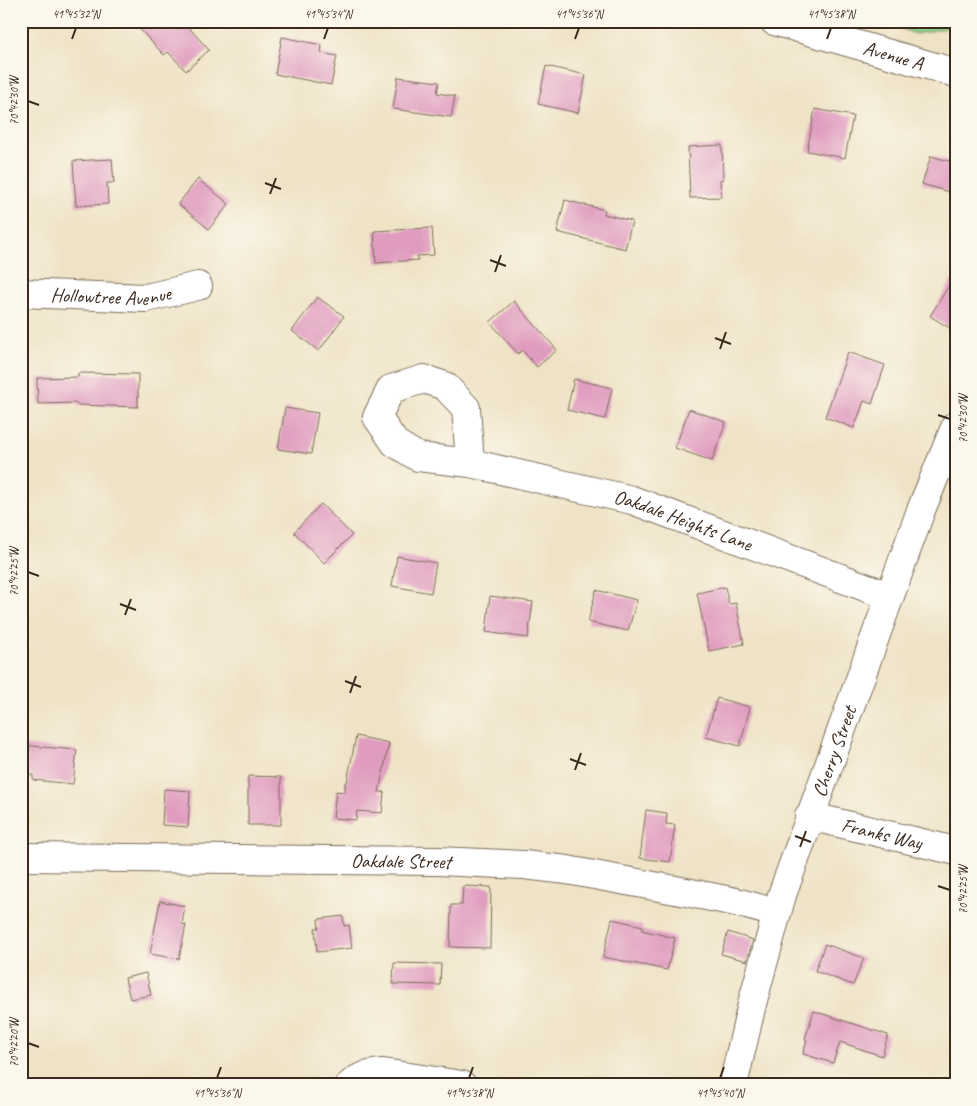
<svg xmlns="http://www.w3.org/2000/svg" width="977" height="1106" font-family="Caveat,sans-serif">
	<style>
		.green { fill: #8cd089; stroke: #647d54 }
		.building { fill: #e09cbf }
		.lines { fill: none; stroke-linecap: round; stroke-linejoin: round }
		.minor-casing { stroke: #7a6b59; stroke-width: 30 }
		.minor { stroke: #fff; stroke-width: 28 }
		.ticks { fill: none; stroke: #3b2a1e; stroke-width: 2 }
		.labels { text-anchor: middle; stroke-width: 5; stroke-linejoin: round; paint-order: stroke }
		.street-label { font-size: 20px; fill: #3b2a1e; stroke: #fbf7ec }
		.neatline { fill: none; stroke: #3b2a1e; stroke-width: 2 }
		.ticks-label { font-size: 12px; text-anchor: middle; fill: #3b2a1e }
	</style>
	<rect width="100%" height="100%" fill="#fbf7ec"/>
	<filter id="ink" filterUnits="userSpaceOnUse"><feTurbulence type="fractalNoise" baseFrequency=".02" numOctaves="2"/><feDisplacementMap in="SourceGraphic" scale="10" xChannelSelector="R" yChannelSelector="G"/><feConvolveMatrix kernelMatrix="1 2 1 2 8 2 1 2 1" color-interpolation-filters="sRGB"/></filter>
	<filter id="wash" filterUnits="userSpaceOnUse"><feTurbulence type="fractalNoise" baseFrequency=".0096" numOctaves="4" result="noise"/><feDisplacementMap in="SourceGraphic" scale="20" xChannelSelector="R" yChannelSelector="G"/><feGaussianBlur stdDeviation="1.12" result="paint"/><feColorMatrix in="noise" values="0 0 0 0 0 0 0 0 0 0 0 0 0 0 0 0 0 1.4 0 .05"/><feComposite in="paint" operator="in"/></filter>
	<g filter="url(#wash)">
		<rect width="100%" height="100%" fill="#efe3c6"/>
		<!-- green -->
		<polygon class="green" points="878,21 956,21 956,26 916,34"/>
		<g id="blocks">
			<!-- building -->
			<g class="building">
				<polygon points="132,21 183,21 209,50 186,71 168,52 164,55"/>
				<polygon points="282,37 322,45 321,53 337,56 331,85 275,74"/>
				<polygon points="546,66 586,75 578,113 538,104"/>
				<polygon points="398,77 439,82 437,93 455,96 451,117 393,109"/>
				<polygon points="815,109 853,116 845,158 807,151"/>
				<polygon points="722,145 723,179 720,180 721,197 690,198 688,147"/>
				<polygon points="931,156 956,163 956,194 922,184"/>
				<polygon points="112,159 114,183 107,183 108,204 76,206 73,161"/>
				<polygon points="198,179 229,204 209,229 178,204"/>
				<polygon points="565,200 605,210 604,214 632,221 625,249 557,232"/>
				<polygon points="432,228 434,255 417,256 418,260 376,263 374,231"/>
				<polygon points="956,274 956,332 930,316"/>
				<polygon points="317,297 344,316 319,351 292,331"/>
				<polygon points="514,301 557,350 537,367 522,350 518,354 490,322"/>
				<polygon points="848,352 885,365 872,404 864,401 854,428 825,417"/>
				<polygon points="78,373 138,374 138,407 77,405 77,403 38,404 37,378 78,377"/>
				<polygon points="574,379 612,388 605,419 567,410"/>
				<polygon points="285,408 318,413 311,454 278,449"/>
				<polygon points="689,409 726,422 712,461 675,448"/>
				<polygon points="321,504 352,535 324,563 294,532"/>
				<polygon points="397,556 436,563 431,593 392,586"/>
				<polygon points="725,587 729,604 736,603 744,644 709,651 697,593"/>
				<polygon points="596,590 637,600 628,631 588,622"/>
				<polygon points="490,596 533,602 528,638 486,632"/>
				<polygon points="717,698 750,707 740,746 706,737"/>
				<polygon points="356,736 389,743 379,792 384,792 382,813 357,811 356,820 333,818 336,791 345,792 345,782 347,782"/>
				<polygon points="21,745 77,750 73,784 33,780 33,775 21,774"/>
				<polygon points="248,776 281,777 281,825 248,825"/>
				<polygon points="164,789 190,791 188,827 162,825"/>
				<polygon points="646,810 667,813 666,824 675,825 670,862 640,858"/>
				<polygon points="463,886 491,887 490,948 450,947 451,905 462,905"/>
				<polygon points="160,901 185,906 182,924 186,925 179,959 150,954"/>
				<polygon points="343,916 344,926 349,925 352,948 317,952 315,928 319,928 318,919"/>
				<polygon points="612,919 643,926 642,930 675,938 667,970 603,957"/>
				<polygon points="728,932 753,940 747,961 721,954"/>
				<polygon points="825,944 864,958 853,985 815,971"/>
				<polygon points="394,963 441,964 440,985 393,984"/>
				<polygon points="146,973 151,995 130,999 125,978"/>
				<polygon points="814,1011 888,1035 882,1056 840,1042 833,1063 803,1054 807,1040 805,1039"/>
			</g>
		</g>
	</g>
	<g filter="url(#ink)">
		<use href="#blocks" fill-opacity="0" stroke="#7a6b59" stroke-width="1"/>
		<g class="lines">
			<!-- minor casing -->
			<g class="minor-casing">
				<g id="minor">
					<path id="s1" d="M 774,21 L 956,73"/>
					<path id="s2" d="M 21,293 L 146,298 L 198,286"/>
					<path id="s3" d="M 470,463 L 466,408 L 445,386 L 424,379 L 391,389 L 377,417 L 395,443 L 418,457 L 470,463 L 632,500 L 889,596"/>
					<path id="s4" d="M 809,816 L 956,851"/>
					<path id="s5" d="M 21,857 L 438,861 L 524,865 L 567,870 L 681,891 L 736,902 L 776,913"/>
					<path d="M 350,1085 C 359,1076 370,1074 383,1073 L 462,1085"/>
					<path id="s6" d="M 733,1085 L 753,1000 L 782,895 L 921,510 L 956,425"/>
				</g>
			</g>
			<!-- minor -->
			<use href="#minor" class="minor"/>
		</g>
	</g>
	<!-- ticks -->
	<path class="ticks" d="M 72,39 L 76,28M 324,39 L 328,28M 575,39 L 579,28M 827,39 L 831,28M 28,101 L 39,105M 265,183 L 281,189M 270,194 L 276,178M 490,260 L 506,266M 495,272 L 501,255M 715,338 L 731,344M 720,349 L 726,332M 938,415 L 950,419M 28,572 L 39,576M 120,604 L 136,610M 125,615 L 131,599M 345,681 L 361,687M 350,693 L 356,676M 570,759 L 586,765M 575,770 L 581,753M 795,836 L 811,842M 800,847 L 806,831M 938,886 L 950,890M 28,1043 L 39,1047M 217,1078 L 221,1067M 469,1078 L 473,1067M 720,1078 L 724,1067"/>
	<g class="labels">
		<!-- street labels -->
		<g class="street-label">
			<text dy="7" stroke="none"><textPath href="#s1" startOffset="124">Avenue A</textPath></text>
			<text dy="7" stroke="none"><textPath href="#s2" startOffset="90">Hollowtree Avenue</textPath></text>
			<text dy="7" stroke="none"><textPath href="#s3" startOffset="505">Oakdale Heights Lane</textPath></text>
			<text dy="7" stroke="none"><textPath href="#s6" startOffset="349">Cherry Street</textPath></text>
			<text dy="7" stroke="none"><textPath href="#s4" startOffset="75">Franks Way</textPath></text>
			<text dy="7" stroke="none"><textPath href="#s5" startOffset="380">Oakdale Street</textPath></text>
		</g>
	</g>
	<!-- margin -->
	<rect width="977" height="1106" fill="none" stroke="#fbf7ec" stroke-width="55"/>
	<rect x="28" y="28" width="922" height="1050" class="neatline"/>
	<g class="ticks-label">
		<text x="76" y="18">41°45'32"N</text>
		<text x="328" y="18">41°45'34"N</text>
		<text x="579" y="18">41°45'36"N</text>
		<text x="831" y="18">41°45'38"N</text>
		<text transform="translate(14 101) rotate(-90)" y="4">70°42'30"W</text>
		<text transform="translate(963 419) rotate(-90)" y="4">70°42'30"W</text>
		<text transform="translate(14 572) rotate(-90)" y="4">70°42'25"W</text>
		<text transform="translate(963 890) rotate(-90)" y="4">70°42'25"W</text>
		<text transform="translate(14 1043) rotate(-90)" y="4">70°42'20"W</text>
		<text x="217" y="1097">41°45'36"N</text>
		<text x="469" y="1097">41°45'38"N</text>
		<text x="720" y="1097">41°45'40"N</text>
	</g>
</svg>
